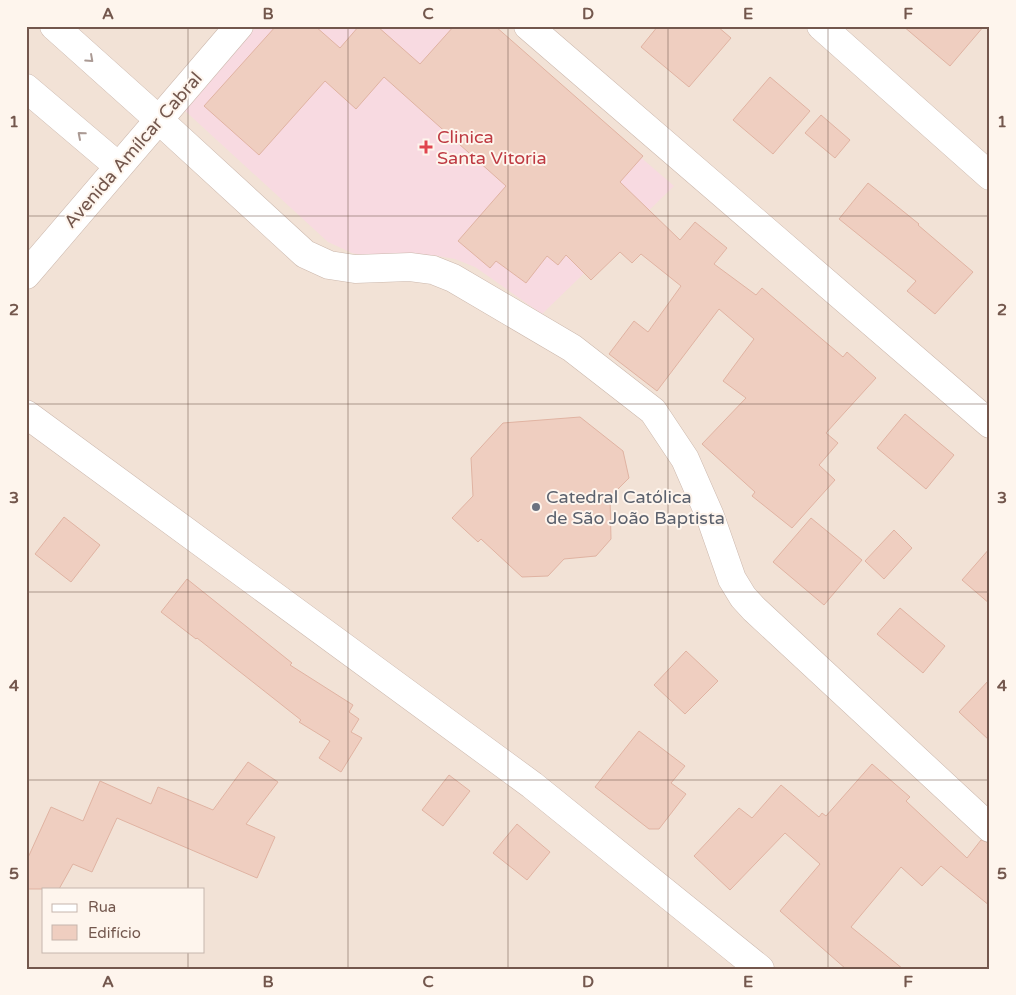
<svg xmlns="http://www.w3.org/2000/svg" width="1016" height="995" font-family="'Varela Round',sans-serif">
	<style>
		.residential { fill: #f2e2d6; fill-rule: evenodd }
		.medical { fill: #f8dae1 }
		.building { fill: #efcec0; stroke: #e0b3a2 }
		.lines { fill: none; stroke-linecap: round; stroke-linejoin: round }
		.minor-casing { stroke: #ccb8ad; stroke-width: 29 }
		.minor { stroke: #fff; stroke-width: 28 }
		.oneway { stroke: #ab9a94 }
		.grid { fill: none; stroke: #73574d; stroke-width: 1; stroke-opacity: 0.55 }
		.health-dot { fill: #e0444e; stroke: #fef5ed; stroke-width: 2 }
		.worship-dot { fill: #6b7280; stroke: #fef5ed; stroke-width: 2 }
		.labels { text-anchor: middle; stroke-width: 4; stroke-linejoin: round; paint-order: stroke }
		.health-label { font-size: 18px; fill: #be3a42; stroke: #fef5ed; text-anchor: start }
		.street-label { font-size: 18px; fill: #73574d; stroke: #fef5ed }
		.worship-label { font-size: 18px; fill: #5b616d; stroke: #fef5ed; text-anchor: start }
		.neatline { fill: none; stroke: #73574d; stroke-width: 2 }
		.grid-label { font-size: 16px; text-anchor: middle; font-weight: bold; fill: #73574d }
	</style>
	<rect width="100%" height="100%" fill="#fbf1e7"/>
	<!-- residential -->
	<path class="residential" d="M 26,26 L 990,26 L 990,969 L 26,969 ZM 44,889 L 204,889 L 204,951 L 44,951 Z"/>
	<!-- medical -->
	<polygon class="medical" points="257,26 488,26 674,186 542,314 475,267 455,259 432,255 377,258 352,253 328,242 182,108"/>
	<!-- building -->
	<g class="building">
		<polygon points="276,26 315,26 340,48 359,26 377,26 420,64 454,26 495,26 643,156 620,182 680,240 695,222 727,248 714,264 756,295 762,288 843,357 847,352 876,378 826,433 838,443 819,465 835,480 792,528 752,496 755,492 702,444 746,398 723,381 754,339 719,309 657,391 609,354 634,321 648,332 681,286 641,254 632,263 620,252 591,280 566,255 558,265 547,256 526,283 496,261 490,268 458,241 506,186 384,77 356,109 325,81 259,155 204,106"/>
		<polygon points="658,26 717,26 731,38 689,87 641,47"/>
		<polygon points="903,26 984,26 950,66"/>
		<polygon points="770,77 810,111 773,154 733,120"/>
		<polygon points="821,115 850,140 835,158 805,133"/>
		<polygon points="868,183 919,224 918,225 973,272 935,314 907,291 916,281 839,219"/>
		<polygon points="905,414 954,455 926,489 877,448"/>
		<polygon points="580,417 623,451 629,478 610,497 611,539 596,556 564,559 548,576 522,577 481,539 478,542 452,518 473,496 471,458 503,423"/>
		<polygon points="64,517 100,545 71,582 35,554"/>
		<polygon points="811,518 862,560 824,605 773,562"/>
		<polygon points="894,530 912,548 884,579 865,561"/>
		<polygon points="990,548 990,604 962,580"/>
		<polygon points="187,579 292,663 290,665 353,705 349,712 359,719 351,732 362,738 341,772 319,758 330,741 299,722 301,720 197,638 196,639 161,612"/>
		<polygon points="900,608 945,646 923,673 877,634"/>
		<polygon points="686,651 718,681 685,714 654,685"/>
		<polygon points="990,679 990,741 959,712"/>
		<polygon points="639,731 685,766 671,783 686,794 659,829 649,829 595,787"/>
		<polygon points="248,762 278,782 246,824 275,837 257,878 117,818 92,872 73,864 59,889 26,889 26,862 51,807 83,821 100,781 151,804 158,787 213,810"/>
		<polygon points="872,764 910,797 906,801 967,858 981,840 990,843 990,875 988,877 990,879 990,906 941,866 922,886 901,867 851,927 903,969 846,969 780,911 820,864 785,833 730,890 694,856 739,808 752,818 781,785 819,817 822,813 826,816"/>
		<polygon points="449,775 470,791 443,826 422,810"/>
		<polygon points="517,824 550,852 527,880 493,853"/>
	</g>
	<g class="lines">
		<!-- minor casing -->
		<g class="minor-casing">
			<g id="minor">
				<polyline points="54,26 159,120 305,254 329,265 355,269 410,267 433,270 453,278 572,348 653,411 685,459 710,516 732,579 743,597 754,609 990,828"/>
				<polyline points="528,26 990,424"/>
				<polyline points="821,26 990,176"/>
				<polyline points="26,88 118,166"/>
				<polyline points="26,275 239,26"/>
				<polyline points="26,414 532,785 760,969"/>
			</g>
		</g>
		<!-- minor -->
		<use href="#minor" class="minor"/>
	</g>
	<!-- one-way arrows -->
	<defs><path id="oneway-chevron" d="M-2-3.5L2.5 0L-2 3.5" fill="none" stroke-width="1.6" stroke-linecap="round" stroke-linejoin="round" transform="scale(1.25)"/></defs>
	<g class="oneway">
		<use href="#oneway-chevron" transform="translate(90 59) rotate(42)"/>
		<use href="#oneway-chevron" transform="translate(81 135) rotate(-139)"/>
	</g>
	<!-- grid -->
	<path class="grid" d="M 188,26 L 188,889M 348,26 L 348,969M 508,26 L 508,969M 668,26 L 668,969M 828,26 L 828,969M 26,216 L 990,216M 26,404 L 990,404M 26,592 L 990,592M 26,780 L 990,780M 188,951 L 188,969"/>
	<!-- markers -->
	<path class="health-dot" d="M423.5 139.5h5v5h5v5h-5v5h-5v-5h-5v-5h5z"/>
	<circle class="worship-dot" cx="536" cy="507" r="5"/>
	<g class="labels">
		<!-- health labels -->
		<g class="health-label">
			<text x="437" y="143">Clinica<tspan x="437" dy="21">Santa Vitoria</tspan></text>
		</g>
		<!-- street labels -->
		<g class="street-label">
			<text transform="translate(133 150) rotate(-49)" y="6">Avenida Amílcar Cabral</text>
		</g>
		<!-- worship labels -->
		<g class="worship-label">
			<text x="546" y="503">Catedral Católica<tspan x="546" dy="21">de São João Baptista</tspan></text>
		</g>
	</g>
	<!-- border -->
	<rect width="1016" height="995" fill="none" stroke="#fef5ed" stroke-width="55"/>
	<!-- legend -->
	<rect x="42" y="888" width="162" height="65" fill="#fef5ed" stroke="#c6b6ad"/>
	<rect x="52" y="904" width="25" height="8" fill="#ffffff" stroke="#c6b6ad"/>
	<text x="88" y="912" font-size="15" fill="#73574d">Rua</text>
	<rect x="52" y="925" width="25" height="15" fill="#efcec0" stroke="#c6b6ad"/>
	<text x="88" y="938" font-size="15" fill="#73574d">Edifício</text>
	<rect x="28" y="28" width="960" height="940" class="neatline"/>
	<g class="grid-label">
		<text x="108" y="19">A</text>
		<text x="268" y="19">B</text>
		<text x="428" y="19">C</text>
		<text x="588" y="19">D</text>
		<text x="748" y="19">E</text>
		<text x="908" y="19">F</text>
		<text x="14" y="127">1</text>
		<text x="1002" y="127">1</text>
		<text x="14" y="315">2</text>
		<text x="1002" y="315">2</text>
		<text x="14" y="503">3</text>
		<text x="1002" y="503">3</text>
		<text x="14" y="691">4</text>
		<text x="1002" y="691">4</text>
		<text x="14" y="879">5</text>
		<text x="1002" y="879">5</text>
		<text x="108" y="987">A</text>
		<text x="268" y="987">B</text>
		<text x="428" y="987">C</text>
		<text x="588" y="987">D</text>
		<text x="748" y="987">E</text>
		<text x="908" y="987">F</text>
	</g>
</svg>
